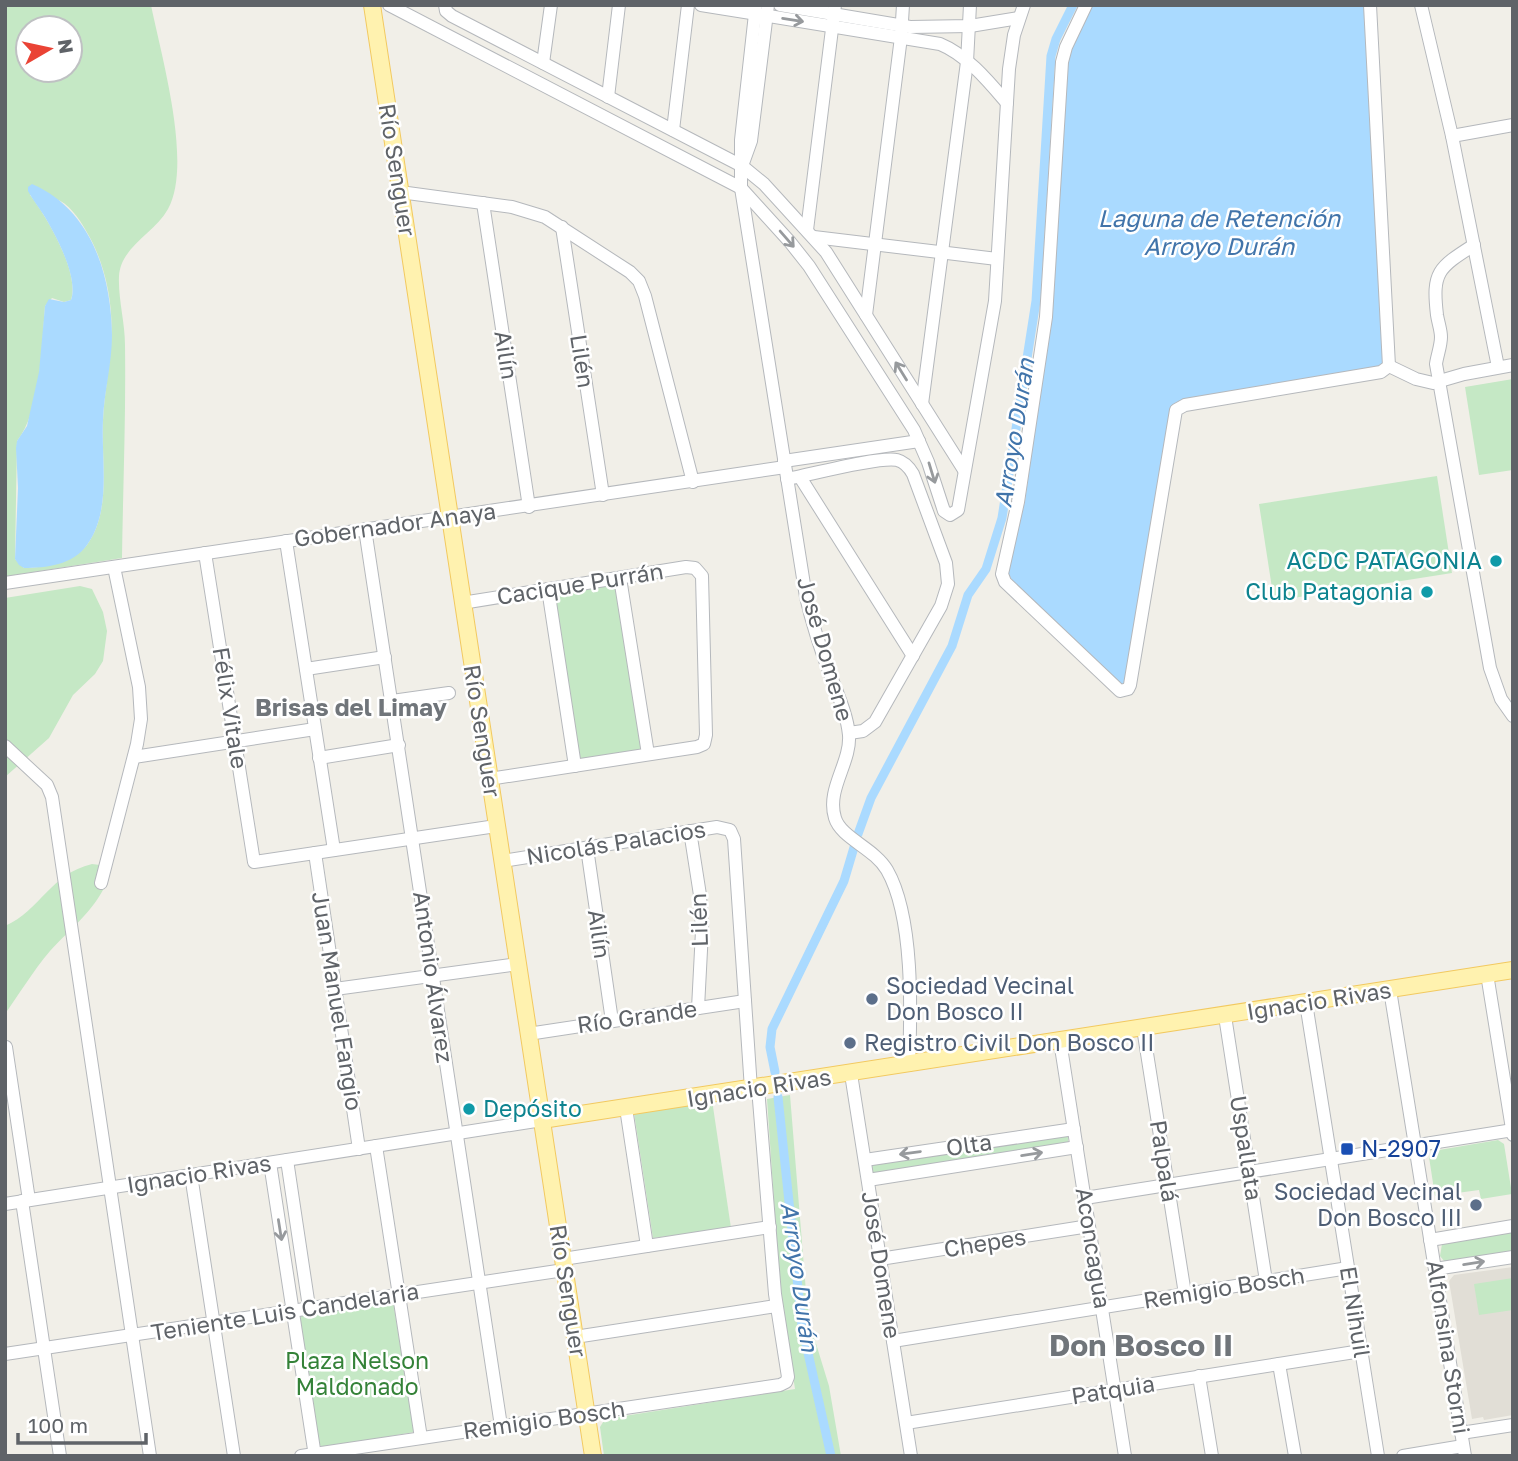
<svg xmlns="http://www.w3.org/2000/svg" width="1518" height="1461" font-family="'Golos Text',sans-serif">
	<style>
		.education { fill: #e1ded6 }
		.green { fill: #c5e8c5; fill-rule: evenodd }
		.water { fill: #aadaff }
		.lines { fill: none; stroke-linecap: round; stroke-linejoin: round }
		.canal { stroke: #aadaff; stroke-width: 9 }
		.minor-casing { stroke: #b5b8bc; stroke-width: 14 }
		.major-casing { stroke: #f2c960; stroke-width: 18 }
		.minor { stroke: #fff; stroke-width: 12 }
		.major { stroke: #fff2af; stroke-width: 16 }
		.oneway { stroke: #979a9d }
		.culture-dot { fill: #0f9aa8; stroke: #fff; stroke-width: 2.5 }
		.service-dot { fill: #5c6f8a; stroke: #fff; stroke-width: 2.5 }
		.transit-dot { fill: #1a4fb4; stroke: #fff; stroke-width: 2.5 }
		.labels { text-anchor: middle; stroke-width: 5; stroke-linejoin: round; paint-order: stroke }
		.street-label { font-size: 23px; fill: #5f6368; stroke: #fff }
		.culture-label { font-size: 23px; fill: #0d838f; stroke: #fff; text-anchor: end }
		.service-label { font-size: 23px; fill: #4e5e75; stroke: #fff; text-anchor: start }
		.transit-label { font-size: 23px; fill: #164399; stroke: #fff; text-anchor: start }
		.park-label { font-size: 23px; fill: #348238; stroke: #fff }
		.water-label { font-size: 24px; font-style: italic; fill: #4174aa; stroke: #fff }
		.neighbourhood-label { font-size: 24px; font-weight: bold; fill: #70757a; stroke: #fff }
		.district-label { font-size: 30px; font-weight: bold; fill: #70757a; stroke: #fff }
	</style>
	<rect width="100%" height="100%" fill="#f1efe8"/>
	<!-- education -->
	<polygon class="education" points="1513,1267 1513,1415 1484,1420 1483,1417 1472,1419 1449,1281 1454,1275"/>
	<!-- green -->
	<g class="green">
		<path d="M 5,5 L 151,5 C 161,55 193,164 168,209 C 155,233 121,246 119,276 C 118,299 125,322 125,345 C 126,416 123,487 122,558 L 8,576 L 5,576 ZM 28,28 L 70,28 L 70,70 L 28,70 ZM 30,195 C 38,196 48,196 56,199 C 68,203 79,218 85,229 C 105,261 114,304 111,341 C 110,368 104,394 103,421 C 101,461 112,510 87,545 C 75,562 44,568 24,568 L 15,559 L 17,441 C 41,411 42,344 45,306 L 52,298 L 64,302 L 71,300 C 80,273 47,217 30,195 Z"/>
		<polygon points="1513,379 1513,470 1479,475 1465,387"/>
		<polygon points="1437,476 1452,573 1274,601 1259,504"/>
		<polygon points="615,584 617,586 642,746 638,751 581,759 578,758 554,593"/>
		<polygon points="80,586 92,589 103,612 107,631 103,661 95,674 73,695 49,738 5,777 5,598"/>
		<path d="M 92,864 L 100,865 L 106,884 C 93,912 70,929 50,951 C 33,971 20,993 5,1014 L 5,926 C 41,910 50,874 92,864 Z"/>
		<polygon points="790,1095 807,1304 814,1337 829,1386 841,1456 604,1456 600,1427 605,1419 795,1389 780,1290 767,1099"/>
		<polygon points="712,1100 731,1228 653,1238 634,1113"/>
		<polygon points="1068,1136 1068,1144 873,1175 871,1166 874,1163"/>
		<polygon points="1498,1140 1504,1144 1512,1194 1481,1199 1479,1190 1435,1196 1429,1157 1433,1151"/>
		<polygon points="1513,1230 1513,1255 1445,1262 1440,1256 1442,1244"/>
		<polygon points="1513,1278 1513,1310 1479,1315 1474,1284"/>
		<polygon points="393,1301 414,1432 322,1448 318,1442 300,1316"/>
	</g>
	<!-- water -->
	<g class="water">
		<polygon points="1091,5 1365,5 1383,364 1375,369 1181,400 1175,403 1127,685 1117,685 1012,580 1008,573 1025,501 1054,294 1066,67 1073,43"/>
		<path d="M 32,184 C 92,210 111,275 112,335 C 112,364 104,392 103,420 C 101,461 112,510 87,545 C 73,565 46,568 24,568 L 19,565 L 15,559 L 18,488 L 16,448 L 17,441 L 27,426 L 39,372 L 45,306 L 49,299 L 64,302 L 71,300 C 79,278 55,233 43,214 C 38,206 32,199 28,191 L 28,187 Z"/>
	</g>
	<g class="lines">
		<!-- canal -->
		<g class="canal">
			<polyline points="858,834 871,798 952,646 968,595 986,569 1002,518 1036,301 1051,56 1056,39 1073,5"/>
			<polyline points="775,1072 770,1047 772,1029 844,881 855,844"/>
			<polyline points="778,1097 802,1326 831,1456"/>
		</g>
		<!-- minor casing -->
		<g class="minor-casing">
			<g id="minor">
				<polyline points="389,5 741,188 790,242 809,266 914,430 928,462 942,505 944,511 950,515 958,510 995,301 1009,69 1014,35 1024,5"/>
				<polyline points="445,5 446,11 452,16 742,166 764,184 826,252 964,470"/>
				<path d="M 701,5 L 940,44 C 967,55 989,82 1007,103"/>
				<path d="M 756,5 L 741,140 L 741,188 L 806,597 C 812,623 820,648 830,674 C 837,693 847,714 849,735 C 851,763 826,789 835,818 C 841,838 874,848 887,870 C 914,917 911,1011 909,1065"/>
				<polyline points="780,5 910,27 970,26 1019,18"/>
				<polyline points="1086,5 1066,47 1062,62 1046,317 1018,502 1002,574 1005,582 1120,691 1128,689 1130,685 1176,410 1185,405 1381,372 1389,366 1370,5"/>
				<polyline points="1421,5 1452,136 1498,367"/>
				<polyline points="543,63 551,5"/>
				<polyline points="608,97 619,5"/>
				<polyline points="673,130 688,5"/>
				<polyline points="1452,136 1513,125"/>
				<polyline points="742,166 751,141 768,5"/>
				<polyline points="400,192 512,207 545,217 630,272 639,281 645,296 693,482"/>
				<polyline points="483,203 529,507"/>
				<polyline points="562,227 603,495"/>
				<polyline points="807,230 835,5"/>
				<polyline points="814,237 997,259"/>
				<path d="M 1474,245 C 1438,268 1432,272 1437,315 C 1438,322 1441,330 1441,337 C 1441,346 1437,356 1436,364 L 1490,668 L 1501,699 L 1513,716"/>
				<polyline points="866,315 901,37 903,5"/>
				<polyline points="1389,366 1416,379 1433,383 1464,374 1513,365"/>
				<polyline points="922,404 967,62 970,5"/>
				<polyline points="784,461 919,441"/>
				<polyline points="800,477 913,656"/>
				<path d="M 787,479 C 809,475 879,456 897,460 C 905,462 909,467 913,474 L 946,563 L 948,584 L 941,606 L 875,722 L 863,731 L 849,733"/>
				<polyline points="365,529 501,1426"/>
				<polyline points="286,541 334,850"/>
				<polyline points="205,553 254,862 496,826"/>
				<polyline points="620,578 648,754"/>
				<polyline points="5,583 785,467"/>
				<polyline points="548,589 575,766"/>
				<polyline points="462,603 686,567 695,568 702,576 706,735 704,744 697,747 489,779"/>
				<polyline points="306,669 385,657"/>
				<polyline points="392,701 449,693"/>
				<polyline points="5,746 47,785 52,797 150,1456"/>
				<polyline points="134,757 315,729"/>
				<polyline points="319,758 399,745"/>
				<polyline points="690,831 700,895 702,931 698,1008"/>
				<polyline points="587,848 612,1021"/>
				<polyline points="315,853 359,1149"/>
				<polyline points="502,861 717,827 730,830 734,839 751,1089"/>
				<polyline points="101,883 137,744 141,719 139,687 114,567"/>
				<polyline points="1487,974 1513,1135"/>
				<polyline points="335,989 518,964"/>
				<polyline points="1390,990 1465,1456"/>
				<polyline points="1306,1003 1378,1456"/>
				<polyline points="1225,1016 1266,1281"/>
				<polyline points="1143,1028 1185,1294"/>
				<polyline points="528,1034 745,1001"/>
				<polyline points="1060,1041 1125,1456"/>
				<polyline points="6,1047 29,1200"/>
				<polyline points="851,1074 911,1456"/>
				<polyline points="626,1108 647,1246"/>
				<polyline points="376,1146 421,1438"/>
				<polyline points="287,1160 309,1307"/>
				<polyline points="865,1160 1074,1129"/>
				<polyline points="270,1163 315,1456"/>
				<polyline points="191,1175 234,1456"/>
				<polyline points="868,1180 1077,1147"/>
				<polyline points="1085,1198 1513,1130"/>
				<polyline points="22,1201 60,1456"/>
				<polyline points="5,1204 542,1120"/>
				<polyline points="1430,1240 1513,1226"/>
				<polyline points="563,1259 770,1227"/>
				<polyline points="880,1259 1089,1226"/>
				<polyline points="1435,1269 1513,1257"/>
				<polyline points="575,1337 776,1306"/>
				<polyline points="893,1341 1348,1268"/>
				<polyline points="5,1354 564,1270"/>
				<polyline points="1279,1364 1295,1456"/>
				<polyline points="1199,1376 1212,1456"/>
				<polyline points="906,1423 1361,1351"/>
				<polyline points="1461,1433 1513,1425"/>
				<polyline points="301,1456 780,1385 786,1382 788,1377 775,1294 758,1088"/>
				<polyline points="1403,1456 1463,1446"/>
			</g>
		</g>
		<!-- major casing -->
		<g class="major-casing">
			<g id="major">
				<polyline points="372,5 593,1456"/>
				<polyline points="542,1120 1513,970"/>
			</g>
		</g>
		<!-- minor -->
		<use href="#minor" class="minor"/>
		<!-- major -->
		<use href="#major" class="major"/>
	</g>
	<!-- one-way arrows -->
	<defs><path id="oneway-shaft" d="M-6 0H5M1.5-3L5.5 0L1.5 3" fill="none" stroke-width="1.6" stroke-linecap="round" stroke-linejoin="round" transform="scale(1.75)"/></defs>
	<g class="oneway">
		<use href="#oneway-shaft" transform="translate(793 20) rotate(9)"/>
		<use href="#oneway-shaft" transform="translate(787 239) rotate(49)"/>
		<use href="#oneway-shaft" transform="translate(901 371) rotate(-122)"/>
		<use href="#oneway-shaft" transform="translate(932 473) rotate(73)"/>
		<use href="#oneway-shaft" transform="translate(910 1153) rotate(172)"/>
		<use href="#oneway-shaft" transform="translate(1032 1154) rotate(-9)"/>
		<use href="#oneway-shaft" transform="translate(280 1230) rotate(81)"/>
		<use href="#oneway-shaft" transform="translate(1474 1263) rotate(-9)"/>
	</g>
	<!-- markers -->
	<g class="culture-dot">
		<circle cx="1496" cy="561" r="7"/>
		<circle cx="1427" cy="592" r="7"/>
		<circle cx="469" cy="1109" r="7"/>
	</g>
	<g class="service-dot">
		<circle cx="872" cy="999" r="7"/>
		<circle cx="850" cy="1043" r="7"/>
		<circle cx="1476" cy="1205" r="7"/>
	</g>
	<rect class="transit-dot" x="1340" y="1142" width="14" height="14" rx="3.5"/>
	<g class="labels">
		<!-- street labels -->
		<g class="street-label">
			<text transform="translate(397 170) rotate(81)" y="8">Río Senguer</text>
			<text transform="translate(506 355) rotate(81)" y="8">Ailín</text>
			<text transform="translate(582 361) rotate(81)" y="8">Lilén</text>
			<text transform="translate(395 525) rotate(-8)" y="8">Gobernador Anaya</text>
			<text transform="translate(580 584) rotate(-9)" y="8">Cacique Purrán</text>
			<text transform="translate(825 649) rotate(74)" y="8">José Domene</text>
			<text transform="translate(230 708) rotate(81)" y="8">Félix Vitale</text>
			<text transform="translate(482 731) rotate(81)" y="8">Río Senguer</text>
			<text transform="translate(616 843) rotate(-9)" y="8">Nicolás Palacios</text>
			<text transform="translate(699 920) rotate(-92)" y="8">Lilén</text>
			<text transform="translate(599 934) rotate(82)" y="8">Ailín</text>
			<text transform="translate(433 977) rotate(82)" y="8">Antonio Álvarez</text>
			<text transform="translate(337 1001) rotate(81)" y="8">Juan Manuel Fangio</text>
			<text transform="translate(1319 1001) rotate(-9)" y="8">Ignacio Rivas</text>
			<text transform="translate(637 1017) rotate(-8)" y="8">Río Grande</text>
			<text transform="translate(759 1088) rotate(-9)" y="8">Ignacio Rivas</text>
			<text transform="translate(969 1145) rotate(-8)" y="8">Olta</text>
			<text transform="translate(1246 1148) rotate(81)" y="8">Uspallata</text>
			<text transform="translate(1164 1161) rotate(81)" y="8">Palpalá</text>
			<text transform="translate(199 1174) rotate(-9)" y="8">Ignacio Rivas</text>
			<text transform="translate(985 1243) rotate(-9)" y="8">Chepes</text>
			<text transform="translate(1093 1248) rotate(81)" y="8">Aconcagua</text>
			<text transform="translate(881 1265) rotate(81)" y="8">José Domene</text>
			<text transform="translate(1224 1288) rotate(-9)" y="8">Remigio Bosch</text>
			<text transform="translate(568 1291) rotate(81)" y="8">Río Senguer</text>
			<text transform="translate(285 1312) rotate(-9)" y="8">Teniente Luis Candelaria</text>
			<text transform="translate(1355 1312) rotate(81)" y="8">El Nihuil</text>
			<text transform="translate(1448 1347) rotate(81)" y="8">Alfonsina Storni</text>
			<text transform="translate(1113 1390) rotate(-9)" y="8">Patquia</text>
			<text transform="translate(544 1420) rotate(-8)" y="8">Remigio Bosch</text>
		</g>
		<!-- culture labels -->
		<g class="culture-label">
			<text x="1482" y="569">ACDC PATAGONIA</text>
			<text x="1413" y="600">Club Patagonia</text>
			<text x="483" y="1117" text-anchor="start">Depósito</text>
		</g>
		<!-- service labels -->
		<g class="service-label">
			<text x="886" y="994">Sociedad Vecinal<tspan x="886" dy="26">Don Bosco II</tspan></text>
			<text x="864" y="1051">Registro Civil Don Bosco II</text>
			<text x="1462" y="1200" text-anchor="end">Sociedad Vecinal<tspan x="1462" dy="26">Don Bosco III</tspan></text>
		</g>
		<!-- transit labels -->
		<g class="transit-label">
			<text x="1361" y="1157">N-2907</text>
		</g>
		<!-- park labels -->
		<g class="park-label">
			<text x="357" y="1369">Plaza Nelson<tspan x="357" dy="26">Maldonado</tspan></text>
		</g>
		<!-- water labels -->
		<g class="water-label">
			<text x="1219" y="227">Laguna de Retención<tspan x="1219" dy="28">Arroyo Durán</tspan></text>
			<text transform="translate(1015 433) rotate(-81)" y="8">Arroyo Durán</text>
			<text transform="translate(799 1277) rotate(82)" y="8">Arroyo Durán</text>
		</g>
		<!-- neighbourhood labels -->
		<g class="neighbourhood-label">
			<text x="351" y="716">Brisas del Limay</text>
		</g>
		<!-- district labels -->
		<g class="district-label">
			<text x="1141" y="1356">Don Bosco II</text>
		</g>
	</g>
	<!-- border -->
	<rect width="1518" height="1461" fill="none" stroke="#5f6368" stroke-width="14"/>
	<!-- north arrow -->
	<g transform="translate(49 49) rotate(81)"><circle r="33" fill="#ffffff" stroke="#bfc1c3" stroke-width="2"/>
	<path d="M0-5L12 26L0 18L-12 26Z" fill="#ea4335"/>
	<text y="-10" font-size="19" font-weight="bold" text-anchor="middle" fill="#5f6368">N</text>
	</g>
	<!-- scale -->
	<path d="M18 1433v10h128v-10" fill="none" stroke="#5f6368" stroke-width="3.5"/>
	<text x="28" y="1433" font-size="21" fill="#5f6368" stroke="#ffffff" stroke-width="5" paint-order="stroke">100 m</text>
</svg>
